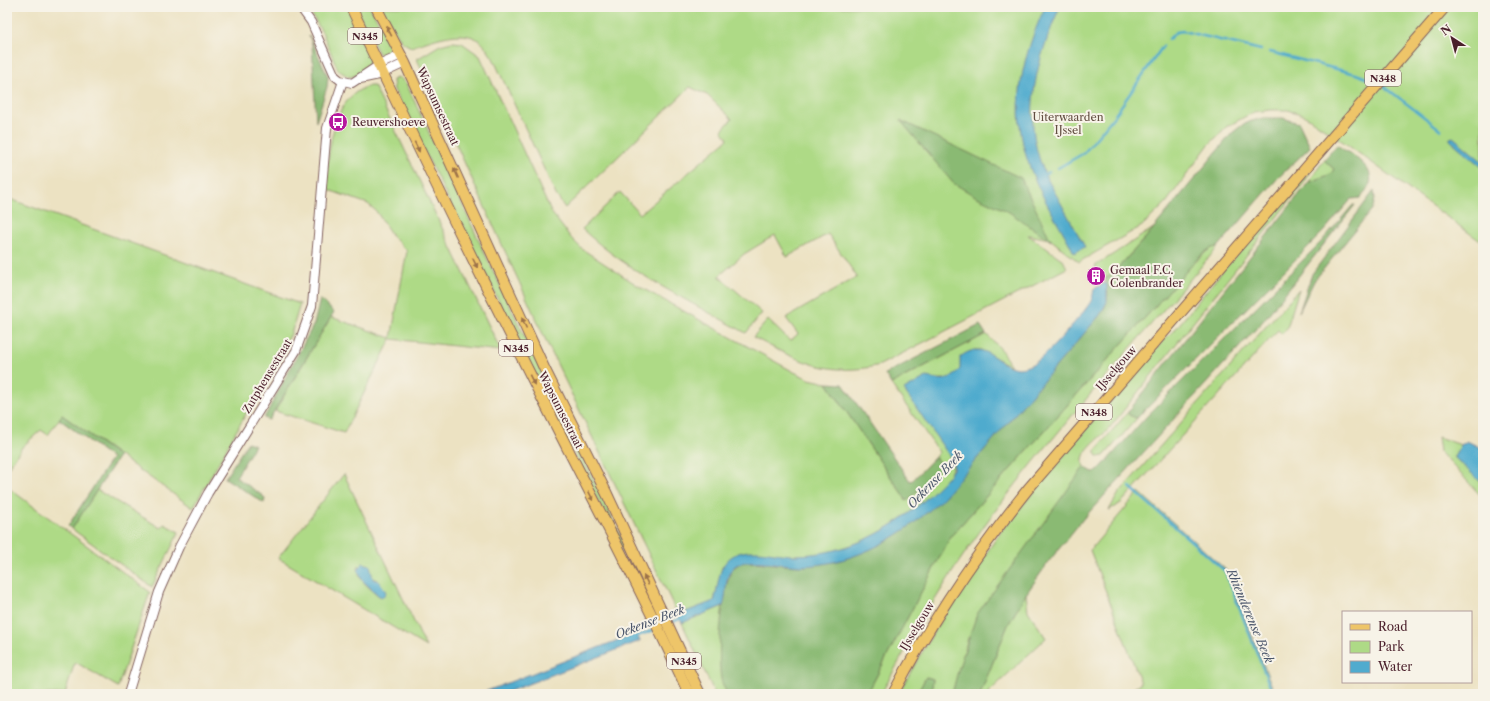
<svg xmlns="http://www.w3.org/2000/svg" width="1490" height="701" font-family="'Libre Caslon Text',serif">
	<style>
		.green { fill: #aeda86; stroke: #7c7c58; fill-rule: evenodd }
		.forest { fill: #8aba73; stroke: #6a6c4f }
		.water { fill: #50abce; stroke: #4d657c }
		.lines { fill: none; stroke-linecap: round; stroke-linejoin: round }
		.stream { stroke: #50abce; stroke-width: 2.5 }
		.tertiary-casing { stroke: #836360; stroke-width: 10 }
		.primary-casing { stroke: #836360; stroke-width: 12 }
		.tertiary { stroke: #fff; stroke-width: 8 }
		.primary { stroke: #eec569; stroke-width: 10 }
		.oneway { fill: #9c724a }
		.labels { text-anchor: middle; stroke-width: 4; stroke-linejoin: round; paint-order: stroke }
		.shield { fill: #f7f3e8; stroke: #7e5f64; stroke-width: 1 }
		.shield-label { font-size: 10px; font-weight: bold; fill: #4a1f2b }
		.street-label { font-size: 11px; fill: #4a1f2b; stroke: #f7f3e8 }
		.park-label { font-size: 11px; fill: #634e42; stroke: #f7f3e8 }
		.poi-label { font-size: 11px; fill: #4a1f2b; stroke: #f7f3e8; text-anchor: start }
		.water-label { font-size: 12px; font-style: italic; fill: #4c576c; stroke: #f7f3e8 }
	</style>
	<rect width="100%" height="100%" fill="#f7f3e8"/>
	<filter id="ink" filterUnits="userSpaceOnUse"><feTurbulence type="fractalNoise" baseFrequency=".025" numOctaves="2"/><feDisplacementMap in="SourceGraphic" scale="8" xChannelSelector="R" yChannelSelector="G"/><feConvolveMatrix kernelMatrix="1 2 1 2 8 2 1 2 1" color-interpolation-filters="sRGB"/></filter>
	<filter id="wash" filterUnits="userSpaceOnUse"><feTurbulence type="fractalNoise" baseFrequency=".012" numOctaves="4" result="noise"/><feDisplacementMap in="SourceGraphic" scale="16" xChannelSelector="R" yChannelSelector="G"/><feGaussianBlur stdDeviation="0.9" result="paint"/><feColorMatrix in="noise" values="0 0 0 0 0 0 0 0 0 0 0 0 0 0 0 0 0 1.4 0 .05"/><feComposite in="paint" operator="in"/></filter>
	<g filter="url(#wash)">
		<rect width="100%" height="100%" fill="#ece2c2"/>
		<!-- green -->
		<g class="green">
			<path d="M 311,7 L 349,7 C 353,17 370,50 370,59 C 370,70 359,76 349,77 L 338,70 L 323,34 L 311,13 Z"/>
			<path d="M 355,7 L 370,7 L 394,49 C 391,56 385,57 379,54 Z"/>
			<path d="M 380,7 L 1483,7 L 1483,243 L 1342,141 L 1304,115 L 1288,110 L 1271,110 L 1254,112 L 1226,127 L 1207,147 L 1166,203 L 1142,226 L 1079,262 L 1050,239 L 1028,235 L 1063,260 L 1067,268 L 880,365 C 830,378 796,360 753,337 L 768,320 L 790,341 L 798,334 L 786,318 L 857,277 L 828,234 L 787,257 L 775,235 L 744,254 L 719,276 L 762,313 L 746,333 C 691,302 629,273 582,229 L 620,192 L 640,214 L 728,139 L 722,130 L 732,119 L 707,95 L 690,87 L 565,208 L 556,195 L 493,58 C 489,53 485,45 480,41 C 462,27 430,41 411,47 L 402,42 Z"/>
			<path d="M 452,42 L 462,43 L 480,56 L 551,212 L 571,238 L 582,249 L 640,287 L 794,372 L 809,379 L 827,383 L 907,501 L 942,467 L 935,457 L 939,452 L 891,384 L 986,334 L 1000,348 L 1011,366 L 981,350 L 973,350 C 962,366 955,384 932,378 L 953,461 C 954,475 939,486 930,495 C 896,527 856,550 809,555 C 799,555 790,555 781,555 C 775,554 768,551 763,553 C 749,556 735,562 722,567 L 714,601 L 678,615 L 548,345 L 417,59 L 440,45 Z"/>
			<polygon points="399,77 406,83 486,256 660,618 657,620 394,90 393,80"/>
			<path d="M 369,86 L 374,86 L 378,94 L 501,351 L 391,339 L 344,433 L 275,411 L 331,317 L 391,338 L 407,251 L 393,237 L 376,211 L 368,204 L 326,189 C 328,157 330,97 369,86 Z"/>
			<polygon points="1324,160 1334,169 1331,174 1308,183"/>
			<path d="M 1314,167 L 1303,184 L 1108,430 C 1098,439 1078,452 1084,467 L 968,638 L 952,694 L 931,694 L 933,679 L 926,677 L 917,694 L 898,694 L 939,623 L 1002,530 L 1074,443 L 1161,343 L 1178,326 L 1220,274 Z"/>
			<polygon points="7,198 300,304 291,334 193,508 62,415 48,435 41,430 23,446 7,469"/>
			<polygon points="1155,227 1115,271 1105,279 1103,277 1101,278 1095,266"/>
			<path d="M 1214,247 L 1218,247 C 1141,337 1060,425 989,519 C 948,574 914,634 881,694 L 867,694 L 951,536 L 1191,266 L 1207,251 Z"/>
			<polygon points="1299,289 1287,328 1282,334 1278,330 1121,503 1109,510 1119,493"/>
			<polygon points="1128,412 1129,415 1136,418 1139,416 1104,456 1098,457 1095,451"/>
			<polygon points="1438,437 1461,445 1454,457 1483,484 1483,498 1440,452"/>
			<path d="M 344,474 L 426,647 L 278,558 ZM 359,565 L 373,579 L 376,579 L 379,596 C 371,589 354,578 359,565 Z"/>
			<polygon points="7,487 150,592 118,687 75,662 65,694 7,694"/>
			<polygon points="97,490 161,528 164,524 179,532 152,587 72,529"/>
			<polygon points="1139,492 1226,570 1275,694 1126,694 1141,683 1090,550"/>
			<polygon points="1026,594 1028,611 1046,638 990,691 989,694 980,694 1008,625"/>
			<path d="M 723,606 C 721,635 716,666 727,694 L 715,694 L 682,623 Z"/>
		</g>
		<!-- forest -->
		<g class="forest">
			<polygon points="309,35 328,77 327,87 316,122 312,44"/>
			<path d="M 1263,118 L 1283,118 L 1299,123 L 1310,147 L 1277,179 L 1218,247 C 1207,247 1198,259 1191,266 L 951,536 L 867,694 L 727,694 C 725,689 722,684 721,679 C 717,654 721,592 732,569 L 740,563 L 746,562 C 765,562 783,566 801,566 C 857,564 905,535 944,497 L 1100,315 C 1108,304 1110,292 1105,279 L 1115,271 L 1148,235 L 1232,133 L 1245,123 Z"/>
			<polygon points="900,120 1021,178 1051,241 1009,212 975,196 953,183"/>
			<path d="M 1337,145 C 1348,153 1375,166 1370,183 C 1369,188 1363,194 1360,198 L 1352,199 L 1348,203 L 1323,232 L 1139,416 L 1136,418 L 1129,415 L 1128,412 L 1308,183 L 1331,174 L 1334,169 L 1324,160 Z"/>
			<polygon points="1374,191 1375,199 1373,208 1314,281 1299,312 1312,274"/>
			<polygon points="1353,205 1355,205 1263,321 1083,519 1050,560 1026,594 1008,625 980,694 952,694 959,667 977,614 1084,467 1093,472 1098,471 1146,417 1322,241"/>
			<polygon points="320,299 334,312 269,420 264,418 314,324"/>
			<polygon points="980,325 986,334 902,378 891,384 885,374"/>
			<polygon points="827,383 843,384 910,481 913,480 935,457 942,467 907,501"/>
			<polygon points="62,415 119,456 72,529 68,526 112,458 59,419"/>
			<polygon points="248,442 255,445 236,477 263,496 265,499 264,503 225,478"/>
			<polygon points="926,677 933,679 931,694 917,694"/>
		</g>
		<!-- water -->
		<g class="water">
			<path d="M 1045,7 L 1060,7 C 1037,59 1021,114 1043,169 C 1046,178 1052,187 1057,196 C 1066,213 1076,230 1085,247 L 1074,253 C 1062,228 1046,205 1035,180 C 1008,119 1018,66 1045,7 Z"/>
			<polygon points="1453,137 1483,162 1483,168 1450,140 1450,138"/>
			<path d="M 1105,283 L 1107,284 L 1107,302 L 1100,315 L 944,497 C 905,535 858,564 802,566 C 785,566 748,556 735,566 C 723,575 728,594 723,606 L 682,623 L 678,615 L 714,601 C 719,586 717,567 731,557 C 749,544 777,556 797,555 C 849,554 893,530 930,495 C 938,486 949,478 954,467 L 953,461 L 904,390 L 926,377 C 943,380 947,383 960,369 L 960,357 C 986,337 995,366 1018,368 C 1024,368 1031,365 1036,362 C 1046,356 1085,312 1091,301 C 1093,297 1093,293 1094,289 Z"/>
			<polygon points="1467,441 1483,449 1483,484 1454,457 1461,445"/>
			<polygon points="363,563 370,565 373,579 379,581 386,592 383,597 379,596 362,580 358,570"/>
			<polygon points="636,633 640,641 502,694 479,694"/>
		</g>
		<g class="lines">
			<!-- stream -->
			<g class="stream">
				<polyline points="1169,39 1176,32 1183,31 1261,50"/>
				<polyline points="1270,52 1356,74 1377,82"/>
				<polyline points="1381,84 1441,130"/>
				<polyline points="1058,168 1084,153 1115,115 1163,46"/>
				<polyline points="1043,175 1049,172"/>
				<polyline points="1130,487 1225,571 1273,694"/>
				<polyline points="670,623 682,618"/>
				<polyline points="635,637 656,629"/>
			</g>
		</g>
	</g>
	<g filter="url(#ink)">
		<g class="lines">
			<!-- tertiary casing -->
			<g class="tertiary-casing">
				<g id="tertiary">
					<polyline points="300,7 311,22 335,76 340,80 352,83 379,65 401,55"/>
					<polyline points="360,79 379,75 405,63"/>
					<polyline points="128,694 159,592 179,547 208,493 296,351 312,306 327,128 343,81"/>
				</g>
			</g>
			<!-- primary casing -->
			<g class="primary-casing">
				<g id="primary">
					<path d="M 351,7 C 411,133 472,259 535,384 C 586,487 642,589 689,694"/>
					<polyline points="376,7 405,63 545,370 607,494 700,694"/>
					<path d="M 893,694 C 931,621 976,554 1028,489 L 1445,7"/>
				</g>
			</g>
			<!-- tertiary -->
			<use href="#tertiary" class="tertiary"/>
			<!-- primary -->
			<use href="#primary" class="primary"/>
		</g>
		<!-- one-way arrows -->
		<defs><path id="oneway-solid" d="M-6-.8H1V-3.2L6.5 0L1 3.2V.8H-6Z"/></defs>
		<g class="oneway">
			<use href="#oneway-solid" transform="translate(389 31) rotate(-117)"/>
			<use href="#oneway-solid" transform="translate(417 147) rotate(64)"/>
			<use href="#oneway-solid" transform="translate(456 173) rotate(-114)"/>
			<use href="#oneway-solid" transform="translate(475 263) rotate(64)"/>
			<use href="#oneway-solid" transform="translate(524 323) rotate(-114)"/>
			<use href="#oneway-solid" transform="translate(532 380) rotate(64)"/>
			<use href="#oneway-solid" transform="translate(591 496) rotate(63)"/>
			<use href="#oneway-solid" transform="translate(646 580) rotate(-115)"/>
		</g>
	</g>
	<!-- icons -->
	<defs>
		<g id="bus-disc" transform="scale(1)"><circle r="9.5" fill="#b5179e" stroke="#f7f3e8"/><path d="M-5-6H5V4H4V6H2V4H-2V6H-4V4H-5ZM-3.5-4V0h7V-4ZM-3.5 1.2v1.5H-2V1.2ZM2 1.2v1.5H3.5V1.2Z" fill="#fff"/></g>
		<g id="building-disc" transform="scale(1)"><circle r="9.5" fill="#b5179e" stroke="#f7f3e8"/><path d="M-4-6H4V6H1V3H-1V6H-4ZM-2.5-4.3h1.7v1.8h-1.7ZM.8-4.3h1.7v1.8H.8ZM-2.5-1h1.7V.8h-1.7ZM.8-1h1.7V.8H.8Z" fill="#fff"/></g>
	</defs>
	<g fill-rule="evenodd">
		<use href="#bus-disc" x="338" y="122"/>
		<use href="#building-disc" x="1096" y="276"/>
	</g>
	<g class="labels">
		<!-- shield labels -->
		<g class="shield">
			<rect x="348" y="28" width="34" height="16" rx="3"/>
			<rect x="1365" y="70" width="36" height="16" rx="3"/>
			<rect x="499" y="340" width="34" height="16" rx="3"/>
			<rect x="1076" y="404" width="36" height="16" rx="3"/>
			<rect x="667" y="653" width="34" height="16" rx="3"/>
		</g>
		<g class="shield-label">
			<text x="365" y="40">N345</text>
			<text x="1383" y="82">N348</text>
			<text x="516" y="352">N345</text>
			<text x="1094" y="416">N348</text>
			<text x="684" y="665">N345</text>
		</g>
		<!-- street labels -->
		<g class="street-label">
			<text transform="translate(438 106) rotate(65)" y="4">Wapsumsestraat</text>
			<text transform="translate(1116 368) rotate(-49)" y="4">IJsselgouw</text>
			<text transform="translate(267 376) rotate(-59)" y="4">Zutphensestraat</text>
			<text transform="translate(561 410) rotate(63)" y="4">Wapsumsestraat</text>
			<text transform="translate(917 626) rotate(-59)" y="4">IJsselgouw</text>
		</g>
		<!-- park labels -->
		<g class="park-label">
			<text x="1068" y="121">Uiterwaarden<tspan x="1068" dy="13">IJssel</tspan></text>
		</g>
		<!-- poi labels -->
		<g class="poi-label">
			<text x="352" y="126">Reuvershoeve</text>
			<text x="1110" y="274">Gemaal F.C.<tspan x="1110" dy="13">Colenbrander</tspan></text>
		</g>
		<!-- water labels -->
		<g class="water-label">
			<text transform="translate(935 480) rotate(-46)" y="4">Oekense Beek</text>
			<text transform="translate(1250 616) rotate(67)" y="4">Rhienderense Beek</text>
			<text transform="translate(650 622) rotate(-21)" y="4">Oekense Beek</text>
		</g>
	</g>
	<!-- margin -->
	<rect width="1490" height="701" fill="none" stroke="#f7f3e8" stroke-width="24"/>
	<!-- legend -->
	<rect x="1342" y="611" width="130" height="72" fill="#f7f3e8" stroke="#b29e9c"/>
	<rect x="1350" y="624" width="20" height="6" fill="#eec569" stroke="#b29e9c"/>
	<text x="1378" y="631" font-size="12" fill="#4a1f2b">Road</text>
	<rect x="1350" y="641" width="20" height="12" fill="#aeda86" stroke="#b29e9c"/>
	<text x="1378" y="651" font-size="12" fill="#4a1f2b">Park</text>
	<rect x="1350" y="661" width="20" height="12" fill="#50abce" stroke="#b29e9c"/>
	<text x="1378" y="671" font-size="12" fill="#4a1f2b">Water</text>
	<!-- north arrow -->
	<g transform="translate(1452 38) rotate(324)" stroke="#f7f3e8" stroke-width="3" paint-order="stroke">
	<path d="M0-3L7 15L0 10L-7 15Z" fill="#4a1f2b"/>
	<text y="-6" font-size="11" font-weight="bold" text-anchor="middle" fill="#4a1f2b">N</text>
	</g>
</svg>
